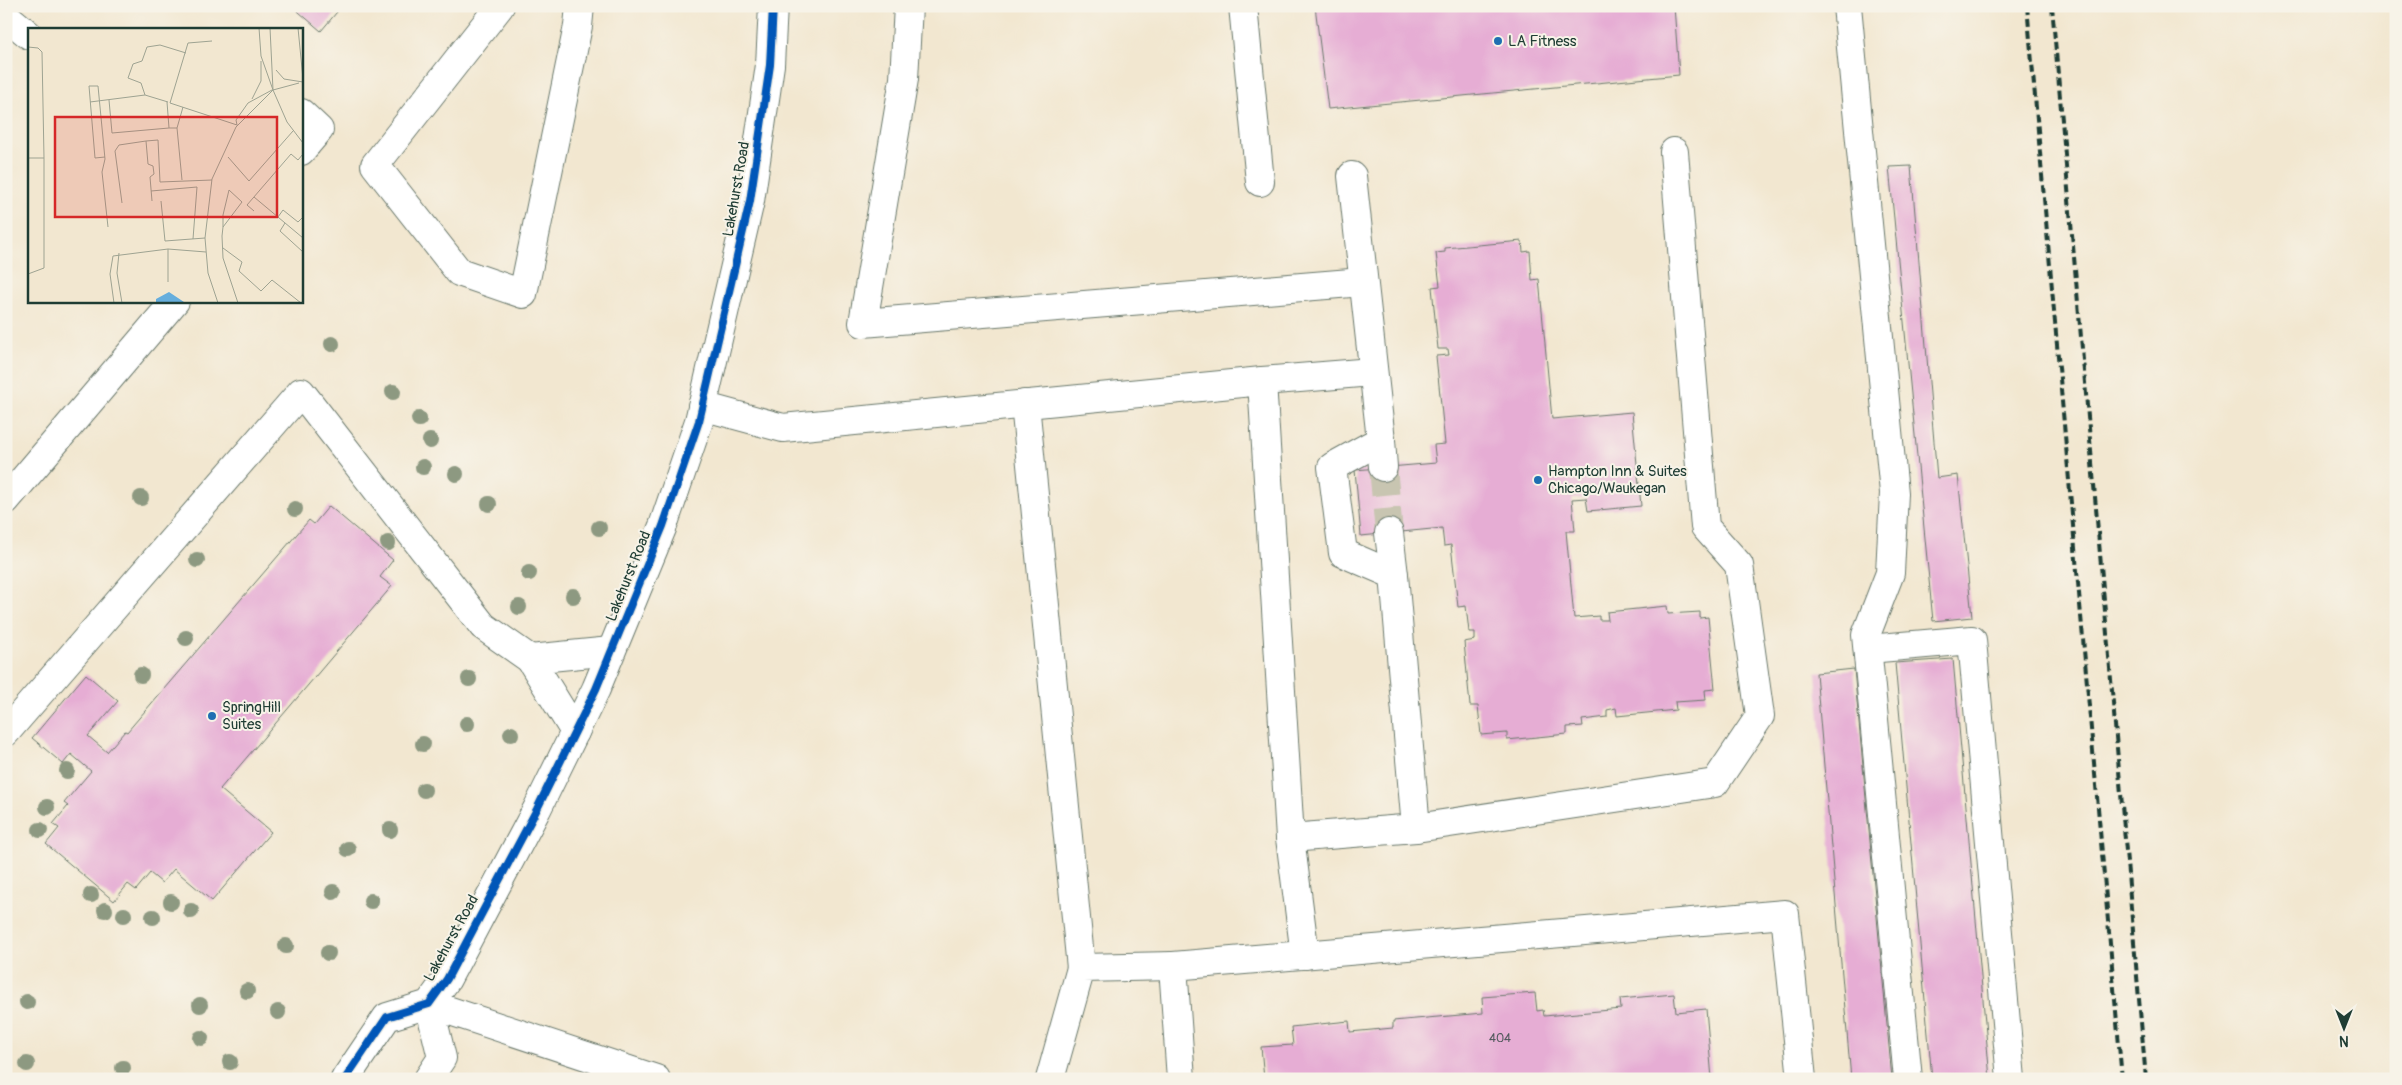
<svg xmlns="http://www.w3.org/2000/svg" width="2402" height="1085" font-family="Pangolin,sans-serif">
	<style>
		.building { fill: #e6add4 }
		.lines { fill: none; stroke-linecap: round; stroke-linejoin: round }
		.minor-tunnel { stroke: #c8c5b1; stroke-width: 28; stroke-dasharray: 28 14; stroke-linecap: butt }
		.minor-casing { stroke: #69786b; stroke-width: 30 }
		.minor { stroke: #fff; stroke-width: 28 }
		.rail { stroke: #1f3d34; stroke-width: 4; stroke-dasharray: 8 4; stroke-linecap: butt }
		.cycleway-casing { stroke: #f7f3e8; stroke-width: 11 }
		.cycleway { stroke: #0057b8; stroke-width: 8 }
		.tree { fill: #8d9981 }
		.poi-dot { fill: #1f6fb2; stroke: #f7f3e8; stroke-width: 2 }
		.labels { text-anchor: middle; stroke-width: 4; stroke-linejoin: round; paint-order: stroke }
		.number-label { font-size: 12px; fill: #51595c }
		.poi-label { font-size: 15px; fill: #1f3d34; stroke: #f7f3e8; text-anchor: start }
		.street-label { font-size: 15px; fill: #1f3d34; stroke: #f7f3e8 }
		.inset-road { fill: none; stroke: #9ea392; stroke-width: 1 }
		.view { fill: #d62828; fill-opacity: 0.15; stroke: #d62828; stroke-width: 2.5 }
		.inset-edge { fill: none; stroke: #1f3d34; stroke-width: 2.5 }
	</style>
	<rect width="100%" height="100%" fill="#f7f3e8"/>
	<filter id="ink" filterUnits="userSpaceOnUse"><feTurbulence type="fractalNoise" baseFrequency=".02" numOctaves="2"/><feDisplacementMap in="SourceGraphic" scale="10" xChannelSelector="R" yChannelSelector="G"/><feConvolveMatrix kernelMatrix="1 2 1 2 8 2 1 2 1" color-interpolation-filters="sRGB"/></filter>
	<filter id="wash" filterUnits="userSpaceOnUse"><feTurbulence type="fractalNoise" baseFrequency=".0096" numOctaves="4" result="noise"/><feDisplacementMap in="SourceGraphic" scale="20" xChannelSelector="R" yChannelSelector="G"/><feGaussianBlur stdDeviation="1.12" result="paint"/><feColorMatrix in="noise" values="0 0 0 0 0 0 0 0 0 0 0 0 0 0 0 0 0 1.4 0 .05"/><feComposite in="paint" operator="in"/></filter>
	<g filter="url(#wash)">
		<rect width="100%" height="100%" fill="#f2e7d0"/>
		<g id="blocks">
			<!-- building -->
			<g class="building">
				<polygon points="292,6 342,6 321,31"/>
				<polygon points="1315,6 1674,6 1679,75 1328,109"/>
				<polygon points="1911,166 1937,478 1958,475 1972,617 1933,621 1889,167"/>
				<polygon points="1522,241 1523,252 1530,251 1532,280 1539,279 1552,419 1632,412 1641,506 1588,511 1586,498 1572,499 1575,531 1566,531 1574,618 1599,616 1599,620 1608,620 1607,612 1667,606 1668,614 1700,612 1700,618 1708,617 1715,689 1705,690 1706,700 1675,702 1676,710 1617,716 1616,708 1607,710 1607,717 1582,720 1583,726 1567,727 1567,734 1507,740 1507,733 1481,735 1478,706 1470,706 1464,642 1475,640 1475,632 1469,632 1466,606 1458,607 1451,545 1444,546 1442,528 1361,536 1355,470 1436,463 1434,445 1445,444 1436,356 1449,355 1448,349 1438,349 1432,287 1440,286 1436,253 1445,252 1445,248"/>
				<polygon points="329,506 393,560 380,577 392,586 220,789 271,832 212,901 174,869 162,883 150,873 136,890 128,884 114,901 46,844 59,828 53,824 68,806 64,803 91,771 71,754 63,764 32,738 86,674 118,701 88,736 107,752 125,731 127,732 309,520 314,524"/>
				<polygon points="1953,659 1990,1079 1932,1079 1895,663"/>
				<polygon points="1854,669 1892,1079 1851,1079 1816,673"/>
				<polygon points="1535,993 1537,1011 1543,1010 1544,1016 1621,1009 1620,999 1674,994 1676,1012 1706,1009 1712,1079 1264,1079 1261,1047 1293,1045 1291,1027 1349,1021 1350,1032 1393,1028 1393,1021 1483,1013 1482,997"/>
			</g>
		</g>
	</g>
	<g filter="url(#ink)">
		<use href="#blocks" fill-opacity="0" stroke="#69786b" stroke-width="1"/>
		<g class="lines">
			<!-- minor-tunnel -->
			<polyline class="minor-tunnel" points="1383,467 1389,533"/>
			<!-- minor casing -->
			<g class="minor-casing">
				<g id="minor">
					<polyline points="500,6 375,165 459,272 523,294 578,26 580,6"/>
					<polyline points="908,6 904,79 863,323 1363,282"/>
					<polyline points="1243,6 1260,182"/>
					<polyline points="1847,6 1894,493 1890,573 1866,635 1908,1079"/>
					<polyline points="6,16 29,35"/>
					<polyline points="301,113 319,130 301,151"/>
					<polyline points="1262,381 1372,372"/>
					<polyline points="1025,404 1081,968"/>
					<polyline points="702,406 783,428 1262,381 1290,838 1416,828 1394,575 1343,553 1332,467 1381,440 1352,176"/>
					<polyline points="1381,440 1383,467"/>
					<polyline points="6,500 175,301"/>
					<polyline points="1389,533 1394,575"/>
					<polyline points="1868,649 1972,640 2011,1079"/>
					<polyline points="6,732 301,392 483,626 530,659"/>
					<polyline points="575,732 530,659 611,651"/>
					<polyline points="1416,828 1715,783 1760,716 1739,565 1705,527 1674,152"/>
					<polyline points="1290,838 1305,955"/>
					<polyline points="429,1004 656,1079"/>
					<polyline points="345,1079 387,1017 429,1004 447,979 537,809 596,689 663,526 699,421 750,201 770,65 773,6"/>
					<polyline points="428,1079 442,1058 429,1004"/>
					<polyline points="1050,1079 1081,968 1173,966"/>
					<polyline points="1181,1079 1173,966 1785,914 1802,1079"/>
				</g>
			</g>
			<!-- minor -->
			<use href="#minor" class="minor"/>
			<!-- rail -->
			<g class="rail">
				<polyline points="2027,6 2122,1079"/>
				<polyline points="2052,6 2146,1079"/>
			</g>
			<!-- cycleway casing -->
			<g class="cycleway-casing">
				<polyline id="cycleway" points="345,1079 387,1017 429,1004 447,979 537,809 596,689 663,526 699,421 750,201 770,65 773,6"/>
			</g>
			<!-- cycleway -->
			<use href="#cycleway" class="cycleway"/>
		</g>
		<!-- trees -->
		<g class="tree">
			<circle cx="332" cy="344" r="8"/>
			<circle cx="393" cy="392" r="8"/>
			<circle cx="419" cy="419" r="8"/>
			<circle cx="430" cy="441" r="8"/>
			<circle cx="423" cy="467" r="8"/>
			<circle cx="456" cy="474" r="8"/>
			<circle cx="141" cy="498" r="8"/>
			<circle cx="489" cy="504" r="8"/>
			<circle cx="295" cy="509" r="8"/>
			<circle cx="599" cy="528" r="8"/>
			<circle cx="388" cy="543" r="8"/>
			<circle cx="197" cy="560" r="8"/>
			<circle cx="529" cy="573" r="8"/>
			<circle cx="573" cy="596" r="8"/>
			<circle cx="519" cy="607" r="8"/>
			<circle cx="186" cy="638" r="8"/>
			<circle cx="141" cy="675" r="8"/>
			<circle cx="469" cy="679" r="8"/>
			<circle cx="467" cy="724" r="8"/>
			<circle cx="511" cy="734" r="8"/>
			<circle cx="423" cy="744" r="8"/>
			<circle cx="67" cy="771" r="8"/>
			<circle cx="424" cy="790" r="8"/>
			<circle cx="47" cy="807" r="8"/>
			<circle cx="40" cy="830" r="8"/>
			<circle cx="390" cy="830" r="8"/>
			<circle cx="348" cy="849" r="8"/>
			<circle cx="333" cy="892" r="8"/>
			<circle cx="91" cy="895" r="8"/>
			<circle cx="371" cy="901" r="8"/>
			<circle cx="171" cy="902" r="8"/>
			<circle cx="105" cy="910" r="8"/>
			<circle cx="191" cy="911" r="8"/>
			<circle cx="124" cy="915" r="8"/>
			<circle cx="153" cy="917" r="8"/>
			<circle cx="286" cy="946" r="8"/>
			<circle cx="328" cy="953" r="8"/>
			<circle cx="247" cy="991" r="8"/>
			<circle cx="27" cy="1002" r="8"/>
			<circle cx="200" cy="1005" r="8"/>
			<circle cx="278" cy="1012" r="8"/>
			<circle cx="201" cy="1038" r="8"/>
			<circle cx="230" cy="1062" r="8"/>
			<circle cx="27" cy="1064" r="8"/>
			<circle cx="123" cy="1068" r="8"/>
		</g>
	</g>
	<!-- markers -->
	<g class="poi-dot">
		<circle cx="1498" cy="41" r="5"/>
		<circle cx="1538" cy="480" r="5"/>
		<circle cx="212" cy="716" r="5"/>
	</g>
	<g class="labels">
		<!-- number labels -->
		<g class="number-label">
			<text x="1500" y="1042">404</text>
		</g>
		<!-- poi labels -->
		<g class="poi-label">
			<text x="1508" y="46">LA Fitness</text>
			<text x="1548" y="476">Hampton Inn &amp; Suites<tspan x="1548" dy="17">Chicago/Waukegan</tspan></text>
			<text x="222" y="712">SpringHill<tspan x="222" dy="17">Suites</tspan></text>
		</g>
		<!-- street labels -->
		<g class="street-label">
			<text transform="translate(736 189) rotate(-80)" y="5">Lakehurst Road</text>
			<text transform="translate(628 576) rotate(-68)" y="5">Lakehurst Road</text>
			<text transform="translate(451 938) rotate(-61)" y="5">Lakehurst Road</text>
		</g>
	</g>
	<!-- overview -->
	<g transform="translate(28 28)">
		<rect width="275" height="275" fill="#f2e7d0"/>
		<path d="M 141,264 L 156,274 L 173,274 L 128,275 L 128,271 Z" fill="#66aedd"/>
		<path class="inset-road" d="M 231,0 L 233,28 L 245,62M 242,0 L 245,62M 270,0 L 275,51M 184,13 L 160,15 L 142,75 L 209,97M 0,19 L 10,20 L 14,24 L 16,130 L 16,240 L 0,246M 248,42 L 256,51 L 275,54M 245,62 L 259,94 L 275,115M 245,62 L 271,55M 117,67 L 113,55 L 100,50 L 105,36 L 114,33 L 119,19 L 132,17 L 158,25M 224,71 L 233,53 L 233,33M 81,72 L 84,105 L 141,100 L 139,74M 62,74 L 117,67 L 140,74M 209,97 L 208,92 L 220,75 L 244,62M 141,100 L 149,100 L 155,79M 149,100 L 154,152M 77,129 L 67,130 L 61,58 L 70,58 L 77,131 L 74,144 L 80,199M 200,129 L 221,153 L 265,103M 0,130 L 16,130M 123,163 L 169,159 L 165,211M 226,169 L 275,210M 124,173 L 122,149 L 126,146 L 125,138 L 120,136 L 118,113 L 130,112 L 132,154 L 184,152M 133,173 L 137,213 L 177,210M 94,175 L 87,123 L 91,117 L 118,113M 226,183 L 219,177 L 263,126 L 270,132 L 275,126M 250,189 L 255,182 L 270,194 L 275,189M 257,195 L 252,203 L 275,224M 195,199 L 214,174 L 201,162 L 195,187 L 195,199 L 194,208 L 195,230 L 210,275M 195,220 L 214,234 L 211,243 L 233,263 L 244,252 L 273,275M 91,225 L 89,245 L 94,275M 140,254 L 140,221M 86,275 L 82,246 L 85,228 L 140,221 L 178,224M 190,275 L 180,245 L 177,210 L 184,151 L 208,99 L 245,62"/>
		<path class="view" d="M 27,89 L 249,89 L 249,189 L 27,189 Z"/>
		<rect width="275" height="275" class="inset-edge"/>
	</g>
	<!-- margin -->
	<rect width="2402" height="1085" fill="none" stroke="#f7f3e8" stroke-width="25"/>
	<!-- north arrow -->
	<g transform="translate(2344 1028) rotate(180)" stroke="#f7f3e8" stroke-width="4" paint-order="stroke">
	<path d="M0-4L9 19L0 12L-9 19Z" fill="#1f3d34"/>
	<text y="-8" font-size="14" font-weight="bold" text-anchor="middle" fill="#1f3d34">N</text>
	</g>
</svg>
